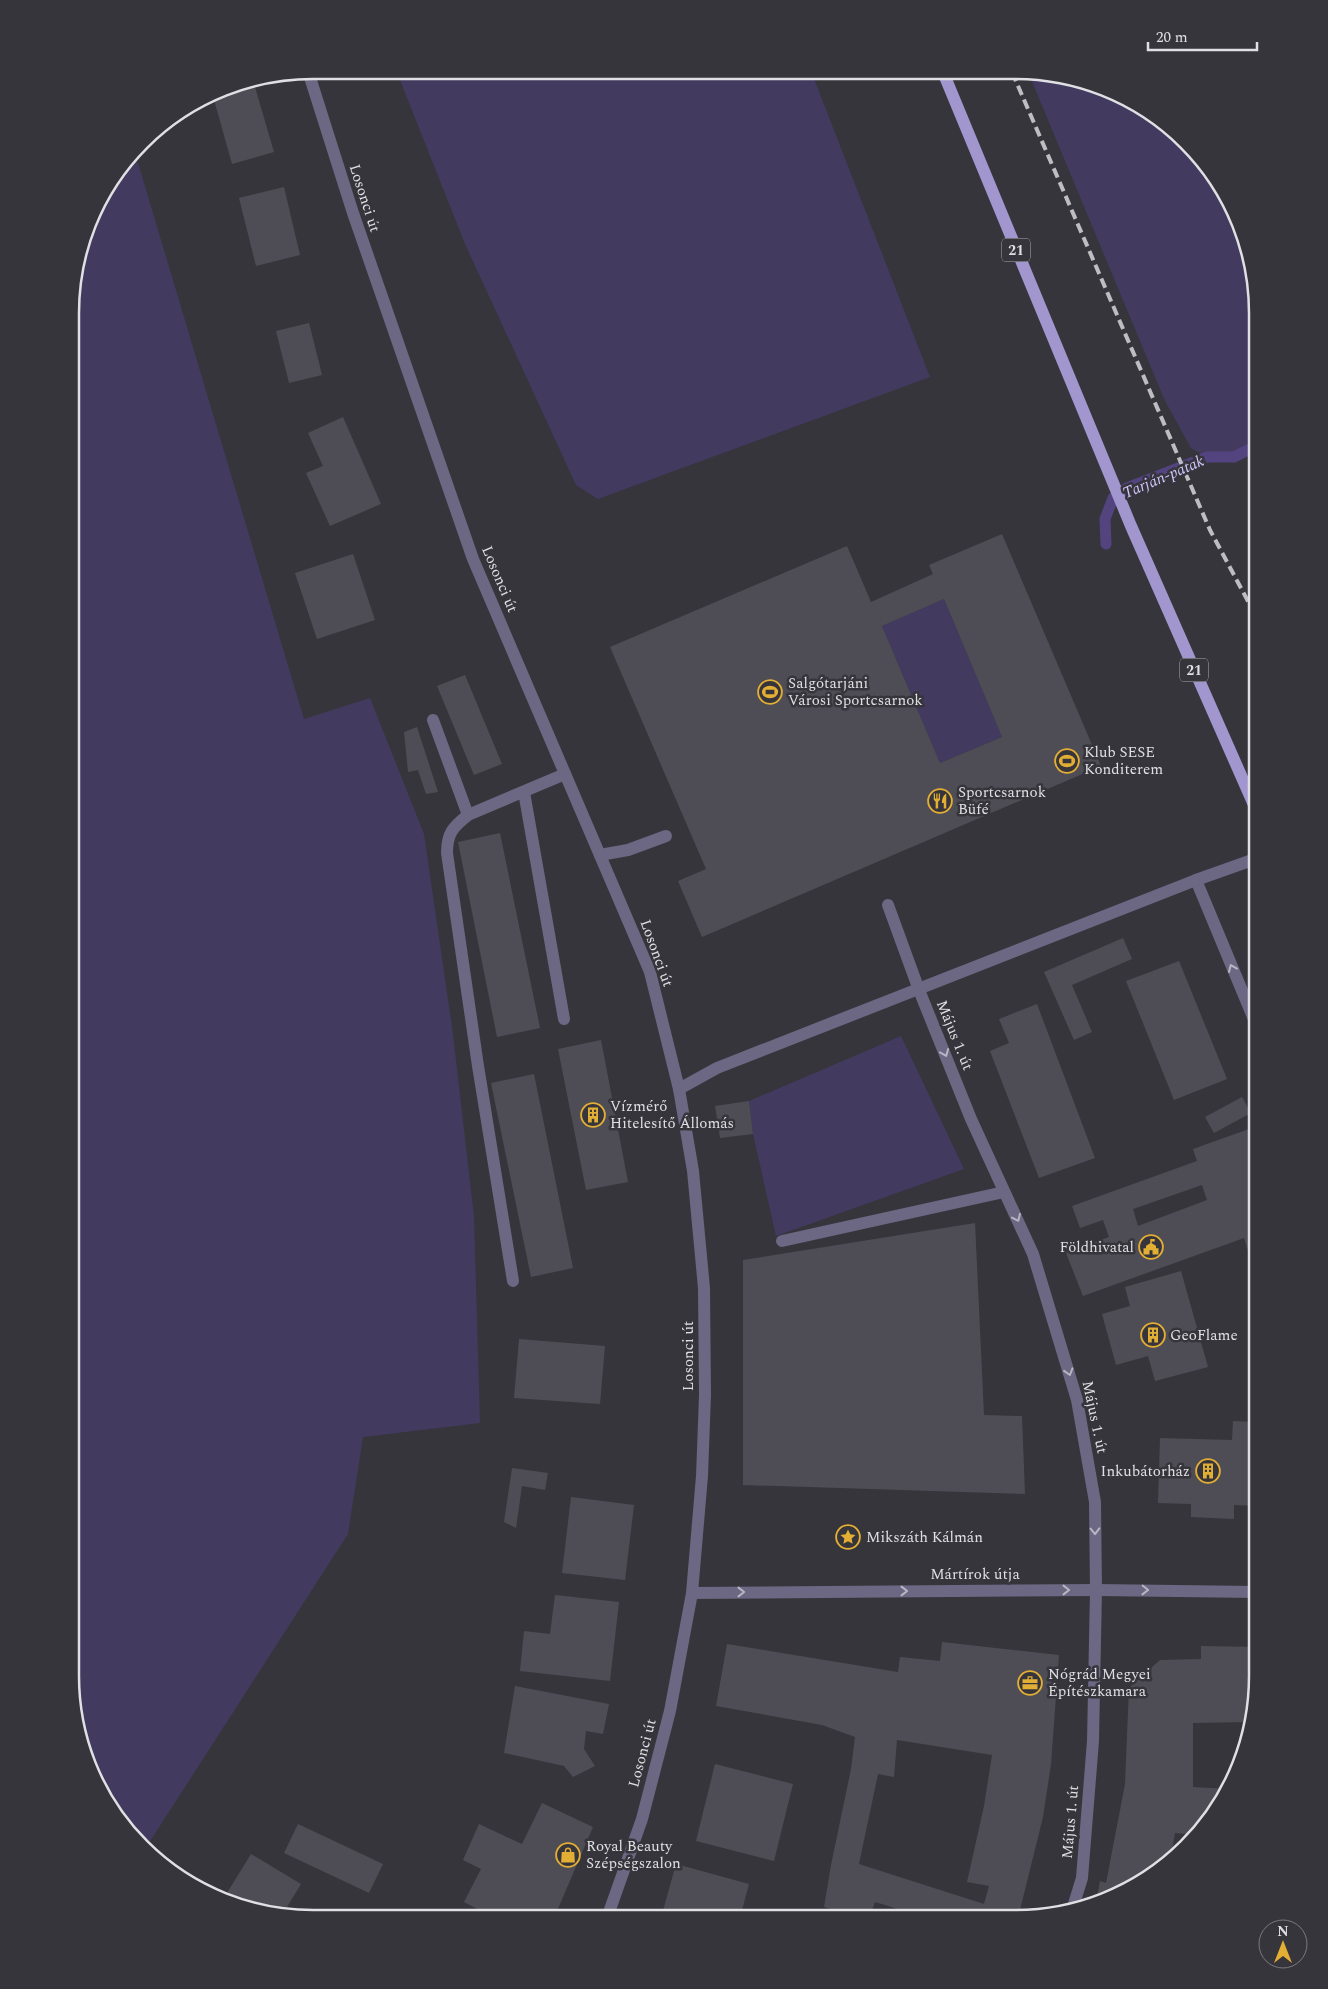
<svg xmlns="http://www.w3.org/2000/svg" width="1328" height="1989" font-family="Spectral,serif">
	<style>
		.green { fill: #433a5f }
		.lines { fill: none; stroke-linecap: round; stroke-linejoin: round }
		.stream { stroke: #53447f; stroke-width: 11 }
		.building { fill: #4e4d55; fill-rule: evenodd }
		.service { stroke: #6c6782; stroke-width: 12 }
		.minor { stroke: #6c6782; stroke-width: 12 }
		.primary { stroke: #a296ce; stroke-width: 12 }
		.rail { stroke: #bdbdc2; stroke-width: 4; stroke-dasharray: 10 5; stroke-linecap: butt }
		.oneway { stroke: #b7b6c2 }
		.labels { text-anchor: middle; stroke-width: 5; stroke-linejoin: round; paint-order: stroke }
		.shield { fill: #36353c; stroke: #adadb2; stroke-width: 1 }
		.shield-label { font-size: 14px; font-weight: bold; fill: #e0e0e4 }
		.street-label { font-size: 15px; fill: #e0e0e4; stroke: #36353c }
		.poi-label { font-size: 15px; fill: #e0e0e4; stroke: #36353c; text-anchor: start }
		.water-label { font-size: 16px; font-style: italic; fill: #d1c6fc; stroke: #36353c }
		.rim { fill: none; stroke: #e0e0e4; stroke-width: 2.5 }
	</style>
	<rect width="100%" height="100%" fill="#36353c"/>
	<!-- green -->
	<g class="green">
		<polygon points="396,70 811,71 930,377 598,499 576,485 465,244"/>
		<polygon points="1028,72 1047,72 1108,88 1163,120 1208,165 1239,220 1258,313 1258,445 1234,457 1207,457 1191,448 1165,401"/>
		<polygon points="130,158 138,163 304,719 370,698 424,834 453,1034 474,1217 480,1423 363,1437 348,1534 145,1849 120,1824 89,1769 70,1676 72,281 102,192"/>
		<polygon points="944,599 1002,737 940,763 882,626"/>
		<polygon points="901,1036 964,1169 776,1236 753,1134 749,1101"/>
	</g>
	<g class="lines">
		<!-- stream -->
		<polyline class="stream" points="1106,544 1105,519 1113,498 1127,488 1207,457 1234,457 1258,445"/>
	</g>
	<!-- building -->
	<g class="building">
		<polygon points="253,80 274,152 232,164 213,96 235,83"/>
		<polygon points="284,187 300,255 256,266 239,198"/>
		<polygon points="309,323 322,375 289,383 276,331"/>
		<polygon points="343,417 381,504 330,526 306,473 323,466 308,433"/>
		<path d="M 1002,534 L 1101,766 L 702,937 L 678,881 L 706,869 L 610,647 L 847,546 L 871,602 L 933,574 L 929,565 ZM 944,599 L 1002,737 L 940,763 L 882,626 Z"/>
		<polygon points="353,554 375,620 317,639 295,573"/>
		<polygon points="465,675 502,764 474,775 437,686"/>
		<polygon points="417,727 438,792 426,794 418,770 408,772 404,732"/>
		<polygon points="500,833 540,1028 497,1037 458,842"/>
		<polygon points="1123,938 1132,959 1072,985 1092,1032 1074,1040 1044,972"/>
		<polygon points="1179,961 1227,1079 1174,1100 1126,981"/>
		<polygon points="1037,1004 1095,1158 1039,1178 990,1051 1009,1043 999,1019"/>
		<polygon points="601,1040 628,1182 586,1190 558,1049"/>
		<polygon points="534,1074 573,1268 531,1277 491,1083"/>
		<polygon points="1242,1097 1251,1113 1214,1133 1205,1117"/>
		<polygon points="749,1101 753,1134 720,1138 715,1106"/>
		<path d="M 1249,1129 L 1258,1152 L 1258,1282 L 1244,1238 L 1083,1296 L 1066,1253 L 1109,1237 L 1103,1220 L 1080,1228 L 1072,1206 L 1197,1161 L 1193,1149 ZM 1202,1185 L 1207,1200 L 1138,1226 L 1133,1209 Z"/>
		<polygon points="975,1223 984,1415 1022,1416 1025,1494 743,1485 743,1260"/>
		<polygon points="1181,1271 1208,1367 1155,1381 1148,1356 1116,1365 1102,1314 1130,1306 1125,1287"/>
		<polygon points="519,1339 605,1346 600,1404 514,1398"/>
		<polygon points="1233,1421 1258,1422 1258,1506 1234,1505 1234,1519 1191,1517 1191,1504 1158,1503 1160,1438 1232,1440"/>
		<polygon points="512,1468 548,1473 545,1490 522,1486 516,1528 504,1522"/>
		<polygon points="571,1497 634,1505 625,1580 562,1573"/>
		<polygon points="555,1595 619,1602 610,1681 520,1671 524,1631 550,1634"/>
		<path d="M 942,1642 L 1059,1655 L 1051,1764 L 1043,1817 L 1018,1918 L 913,1919 L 914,1914 L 875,1902 L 869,1919 L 866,1919 L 824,1907 L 831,1865 L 851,1769 L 855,1737 L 822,1725 L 716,1706 L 727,1644 L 898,1672 L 900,1657 L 940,1661 ZM 897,1740 L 992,1755 L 984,1806 L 967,1882 L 989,1886 L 984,1904 L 859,1864 L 878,1774 L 894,1777 Z"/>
		<polygon points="1201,1646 1257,1647 1257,1692 1251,1722 1193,1723 1193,1787 1228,1789 1217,1811 1196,1835 1175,1833 1170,1862 1108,1900 1096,1903 1100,1881 1106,1883 1125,1784 1129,1688 1160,1660 1201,1659"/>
		<polygon points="515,1686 609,1704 603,1734 586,1731 584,1749 595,1766 573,1777 564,1766 504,1753"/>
		<polygon points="715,1764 793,1784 774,1861 696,1841"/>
		<polygon points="542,1803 593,1827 554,1918 494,1918 464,1902 481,1869 463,1860 479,1824 522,1844"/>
		<polygon points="298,1824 383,1864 369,1893 284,1853"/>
		<polygon points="251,1854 301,1884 281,1917 222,1901"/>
		<polygon points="676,1864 749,1884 740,1918 661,1918"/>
	</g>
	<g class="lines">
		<!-- service -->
		<g class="service">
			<polyline points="433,720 468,815"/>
			<polyline points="524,792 564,1019"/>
			<polyline points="600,855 628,850 666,836"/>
			<polyline points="888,905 919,990"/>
			<polyline points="782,1241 1004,1192"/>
			<path d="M 513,1281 L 478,1066 L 447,853 C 447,833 453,827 468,815 L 565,774"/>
		</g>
		<!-- minor -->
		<g class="minor">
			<polyline points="308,71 353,213 473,559 650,972 679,1089 693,1171 704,1288 705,1395 702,1476 692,1593 670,1711 642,1819 607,1918"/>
			<polyline points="1196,880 1258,1029"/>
			<polyline points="919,990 971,1119 1033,1254 1077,1400 1095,1502 1096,1590 1093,1741 1082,1878 1073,1907"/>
			<polyline points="679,1089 717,1068 1196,880 1258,858"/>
			<polyline points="692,1593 1096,1590 1257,1592"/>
		</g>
		<!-- primary -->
		<polyline class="primary" points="943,72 1131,526 1258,814"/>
		<!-- rail -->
		<polyline class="rail" points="1012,72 1210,530 1258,620"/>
	</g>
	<!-- one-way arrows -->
	<defs><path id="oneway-chevron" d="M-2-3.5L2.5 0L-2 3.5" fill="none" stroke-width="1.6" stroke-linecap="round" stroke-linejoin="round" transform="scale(1.25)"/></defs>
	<g class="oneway">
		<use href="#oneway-chevron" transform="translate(1232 968) rotate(-113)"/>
		<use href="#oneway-chevron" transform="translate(945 1053) rotate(68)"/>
		<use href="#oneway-chevron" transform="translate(1017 1218) rotate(65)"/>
		<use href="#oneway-chevron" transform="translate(1069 1372) rotate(73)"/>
		<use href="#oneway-chevron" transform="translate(1095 1531) rotate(89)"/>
		<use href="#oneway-chevron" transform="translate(1066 1590)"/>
		<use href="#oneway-chevron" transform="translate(1145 1590) rotate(1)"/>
		<use href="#oneway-chevron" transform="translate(904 1591)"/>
		<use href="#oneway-chevron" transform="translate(741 1592)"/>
	</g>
	<!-- icons -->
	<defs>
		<g id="stadium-ring" transform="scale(1.25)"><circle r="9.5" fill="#36353c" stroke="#e3ae34" stroke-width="1.5"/><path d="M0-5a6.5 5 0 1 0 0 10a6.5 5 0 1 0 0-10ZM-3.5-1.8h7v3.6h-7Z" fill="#e3ae34"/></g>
		<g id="restaurant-ring" transform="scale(1.25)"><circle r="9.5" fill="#36353c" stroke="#e3ae34" stroke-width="1.5"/><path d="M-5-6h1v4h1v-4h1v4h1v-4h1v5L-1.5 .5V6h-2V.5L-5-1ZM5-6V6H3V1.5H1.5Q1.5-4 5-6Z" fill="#e3ae34"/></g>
		<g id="building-ring" transform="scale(1.25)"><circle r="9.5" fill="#36353c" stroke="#e3ae34" stroke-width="1.5"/><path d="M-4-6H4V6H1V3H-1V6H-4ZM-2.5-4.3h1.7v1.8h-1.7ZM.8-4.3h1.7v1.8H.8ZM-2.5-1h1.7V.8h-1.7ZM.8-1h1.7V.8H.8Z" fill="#e3ae34"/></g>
		<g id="civic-ring" transform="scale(1.25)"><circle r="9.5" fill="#36353c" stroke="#e3ae34" stroke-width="1.5"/><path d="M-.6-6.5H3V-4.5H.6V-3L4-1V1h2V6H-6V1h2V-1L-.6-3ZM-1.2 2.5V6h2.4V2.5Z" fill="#e3ae34"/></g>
		<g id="sight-ring" transform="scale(1.25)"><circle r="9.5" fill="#36353c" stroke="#e3ae34" stroke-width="1.5"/><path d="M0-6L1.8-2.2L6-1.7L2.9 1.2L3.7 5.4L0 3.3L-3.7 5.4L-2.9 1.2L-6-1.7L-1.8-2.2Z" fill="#e3ae34"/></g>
		<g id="office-ring" transform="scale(1.25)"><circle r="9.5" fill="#36353c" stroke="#e3ae34" stroke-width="1.5"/><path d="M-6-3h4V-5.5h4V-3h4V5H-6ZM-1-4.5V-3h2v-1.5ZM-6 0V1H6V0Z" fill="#e3ae34"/></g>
		<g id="shop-ring" transform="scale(1.25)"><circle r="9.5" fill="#36353c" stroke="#e3ae34" stroke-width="1.5"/><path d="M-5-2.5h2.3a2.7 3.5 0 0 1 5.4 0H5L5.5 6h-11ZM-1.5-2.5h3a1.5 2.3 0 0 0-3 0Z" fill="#e3ae34"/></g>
	</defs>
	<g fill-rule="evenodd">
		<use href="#stadium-ring" x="770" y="692"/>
		<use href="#stadium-ring" x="1067" y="761"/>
		<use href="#restaurant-ring" x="940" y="801"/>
		<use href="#building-ring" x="593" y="1115"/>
		<use href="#civic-ring" x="1151" y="1247"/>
		<use href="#building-ring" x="1153" y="1335"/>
		<use href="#building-ring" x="1208" y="1471"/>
		<use href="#sight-ring" x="848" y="1537"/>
		<use href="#office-ring" x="1030" y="1683"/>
		<use href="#shop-ring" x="568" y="1855"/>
	</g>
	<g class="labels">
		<!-- shield labels -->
		<g class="shield">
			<rect x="1002" y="238.5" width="28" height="23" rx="4"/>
			<rect x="1180" y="658.5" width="28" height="23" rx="4"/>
		</g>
		<g class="shield-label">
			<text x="1016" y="255">21</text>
			<text x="1194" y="675">21</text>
		</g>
		<!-- street labels -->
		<g class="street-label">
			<text transform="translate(365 198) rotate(72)" y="5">Losonci út</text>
			<text transform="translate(500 579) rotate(67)" y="5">Losonci út</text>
			<text transform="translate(657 953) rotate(70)" y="5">Losonci út</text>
			<text transform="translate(955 1035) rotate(68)" y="5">Május 1. út</text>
			<text transform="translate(688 1356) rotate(-90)" y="5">Losonci út</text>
			<text transform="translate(1095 1417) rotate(78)" y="5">Május 1. út</text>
			<text x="975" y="1579">Mártírok útja</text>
			<text transform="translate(642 1753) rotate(-75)" y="5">Losonci út</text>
			<text transform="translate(1070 1822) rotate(-85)" y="5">Május 1. út</text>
		</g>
		<!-- poi labels -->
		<g class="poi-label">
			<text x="788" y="688">Salgótarjáni<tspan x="788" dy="17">Városi Sportcsarnok</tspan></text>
			<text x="1084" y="757">Klub SESE<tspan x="1084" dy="17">Konditerem</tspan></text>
			<text x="958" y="797">Sportcsarnok<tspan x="958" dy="17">Büfé</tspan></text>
			<text x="610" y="1111">Vízmérő<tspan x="610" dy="17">Hitelesítő Állomás</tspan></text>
			<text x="1134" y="1252" text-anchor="end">Földhivatal</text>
			<text x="1170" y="1340">GeoFlame</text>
			<text x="1190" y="1476" text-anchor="end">Inkubátorház</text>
			<text x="866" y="1542">Mikszáth Kálmán</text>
			<text x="1048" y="1679">Nógrád Megyei<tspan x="1048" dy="17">Építészkamara</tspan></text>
			<text x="586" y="1851">Royal Beauty<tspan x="586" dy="17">Szépségszalon</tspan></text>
		</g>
		<!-- water labels -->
		<g class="water-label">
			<text transform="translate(1163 476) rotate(-23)" y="6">Tarján-patak</text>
		</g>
	</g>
	<!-- crop -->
	<path d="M0 0H1328V1989H0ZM313 79H1015A234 234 0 0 1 1249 313V1676A234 234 0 0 1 1015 1910H313A234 234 0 0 1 79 1676V313A234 234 0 0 1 313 79Z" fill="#36353c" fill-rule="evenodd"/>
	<path class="rim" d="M313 79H1015A234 234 0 0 1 1249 313V1676A234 234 0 0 1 1015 1910H313A234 234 0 0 1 79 1676V313A234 234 0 0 1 313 79Z"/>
	<!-- north arrow -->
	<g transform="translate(1283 1944)"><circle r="24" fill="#36353c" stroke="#7a797f"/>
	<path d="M0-4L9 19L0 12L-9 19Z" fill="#e3ae34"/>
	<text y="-8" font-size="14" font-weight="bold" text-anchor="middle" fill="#e0e0e4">N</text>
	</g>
	<!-- scale -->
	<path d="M1148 42v8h109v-8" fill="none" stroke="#e0e0e4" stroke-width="2.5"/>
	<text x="1156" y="42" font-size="15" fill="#e0e0e4" stroke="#36353c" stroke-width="4" paint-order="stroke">20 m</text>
</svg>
